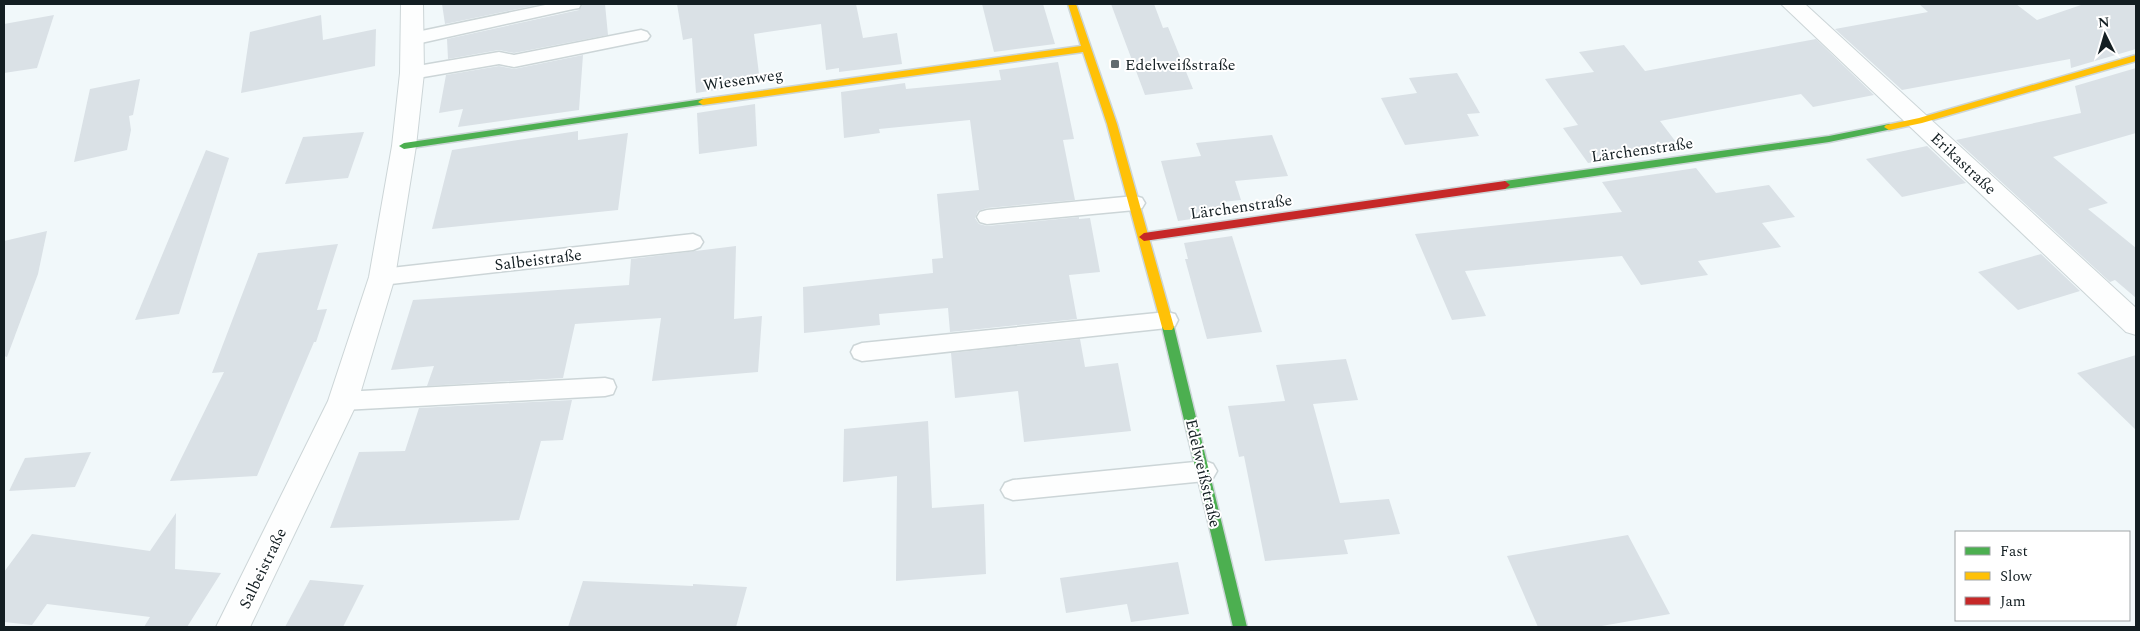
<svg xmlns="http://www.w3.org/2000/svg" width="2140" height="631" font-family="Spectral,serif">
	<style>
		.building { fill: #dae1e6 }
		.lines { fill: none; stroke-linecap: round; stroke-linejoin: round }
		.lane-casing { stroke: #ccd5d7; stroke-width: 3 }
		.street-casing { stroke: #ccd5d7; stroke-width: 2 }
		.fast-casing { stroke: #ccd5d7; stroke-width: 3 }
		.slow-casing { stroke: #ccd5d7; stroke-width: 3 }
		.jam-casing { stroke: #ccd5d7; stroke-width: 3 }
		.lane { fill: #fdfefe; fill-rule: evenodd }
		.street { fill: #fdfefe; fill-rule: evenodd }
		.fast { fill: #4caf50; fill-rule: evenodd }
		.slow { fill: #ffc107; fill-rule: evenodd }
		.jam { fill: #c62828; fill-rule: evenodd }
		.poi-dot { fill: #616a6e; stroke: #fff; stroke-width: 2 }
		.labels { text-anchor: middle; stroke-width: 4; stroke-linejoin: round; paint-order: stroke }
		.poi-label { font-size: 16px; fill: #131e22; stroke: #fff; text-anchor: start }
		.street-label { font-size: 16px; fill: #131e22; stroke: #fff }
	</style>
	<rect width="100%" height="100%" fill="#f1f8fa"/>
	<!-- building -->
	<g class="building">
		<polygon points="442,4 542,4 445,24"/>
		<polygon points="583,4 605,4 608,35 514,53 499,50 448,59 447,39 579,10"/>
		<polygon points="677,4 856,4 863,38 897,33 902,64 839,72 839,68 826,70 821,24 754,34 759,74 754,75 754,84 696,93 692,38 683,40"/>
		<polygon points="982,4 1043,4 1055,44 994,52"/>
		<polygon points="1111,4 1154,4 1163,28 1168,27 1193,89 1145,95"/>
		<polygon points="1919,4 2016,4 2037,20 2084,4 2136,4 2136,49 2071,68 2070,59 1902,90 1835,29 1928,12"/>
		<polygon points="54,15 37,68 4,73 4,24"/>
		<polygon points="321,15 323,40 376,29 375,66 241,93 250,32"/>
		<polygon points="1816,39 1874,95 1813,107 1801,94 1660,121 1682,150 1588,163 1563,128 1578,125 1545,79 1594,72 1579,52 1624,45 1645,71"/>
		<polygon points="583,55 579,110 458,127 463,109 439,113 446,75 499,66 514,69"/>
		<polygon points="1058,62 1074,139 1063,140 1075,200 987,208 978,211 975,218 979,224 987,226 1079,217 1079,219 1090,218 1100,272 1069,275 1077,319 950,332 948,308 879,314 880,325 804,333 803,287 933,273 932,259 943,258 937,194 979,190 970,120 879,129 880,133 844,138 841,92 905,83 906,89 1001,80 999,70"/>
		<polygon points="2136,68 2136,133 2053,157 2108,203 2088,209 2136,248 2136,298 2115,280 2110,282 1956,140 2081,113 2075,86"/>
		<polygon points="1457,73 1480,113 1467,114 1479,136 1405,145 1381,98 1417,93 1409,78"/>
		<polygon points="140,79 133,115 129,116 131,130 127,150 74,162 90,89"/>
		<polygon points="755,104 757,146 699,154 697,113"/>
		<polygon points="578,131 578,140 628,133 618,210 432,229 452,150"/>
		<polygon points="364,132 348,178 285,184 303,137"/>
		<polygon points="1272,135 1288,176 1235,181 1241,200 1222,202 1225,214 1178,221 1161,161 1201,156 1196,143"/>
		<polygon points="1927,146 1966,183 1902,197 1866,159"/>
		<polygon points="206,150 229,158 179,314 135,320"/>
		<polygon points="1696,168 1716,193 1769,185 1795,217 1762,223 1781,247 1698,261 1708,275 1641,285 1622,256 1465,271 1486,316 1452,320 1415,234 1622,212 1602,182"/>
		<polygon points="47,231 38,274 7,357 4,356 4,241"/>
		<polygon points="1232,236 1262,332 1207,339 1185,259 1188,259 1184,243"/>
		<polygon points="338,244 317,310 327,309 316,342 314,342 257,476 170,481 224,372 212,373 258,253"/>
		<polygon points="736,246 734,319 762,316 758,372 652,381 661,318 575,324 563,378 427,386 434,366 391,370 413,300 629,285 631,259"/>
		<polygon points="2041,254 2080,291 2018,310 1978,272"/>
		<polygon points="1080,339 1085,367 1118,363 1131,431 1024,442 1018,391 955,398 951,353"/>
		<polygon points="2136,355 2136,430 2077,373"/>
		<polygon points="1346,359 1358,400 1313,404 1340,503 1389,499 1400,534 1344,540 1348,554 1265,561 1244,456 1239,457 1228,406 1285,401 1276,365"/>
		<polygon points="572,400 563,440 541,441 519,520 330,528 359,452 405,451 419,408"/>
		<polygon points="928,421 932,508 984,504 986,574 896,581 897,476 843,482 844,429"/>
		<polygon points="91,452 75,487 9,491 25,458"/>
		<polygon points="176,513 175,569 221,573 187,627 144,627 150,617 47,604 32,625 4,622 4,572 32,534 150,551"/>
		<polygon points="1628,535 1670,614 1596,627 1538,627 1507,556"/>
		<polygon points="1178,562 1189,614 1131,622 1127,604 1066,613 1060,578"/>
		<polygon points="310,580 364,585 343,627 285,627"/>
		<polygon points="583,581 693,586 693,584 747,587 736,627 568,627"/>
	</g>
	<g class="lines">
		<!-- lane casing -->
		<g class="lane-casing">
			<g id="lane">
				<polygon points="550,4 581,4 579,8 573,9 412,45 406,43 403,39 406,35 412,33"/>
				<polygon points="641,30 647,32 650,36 647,40 514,67 499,64 412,79 406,77 403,73 406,69 412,67 499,52 514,55"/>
				<polygon points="1135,196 1142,198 1145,203 1142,208 1135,210 987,224 980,222 977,217 980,212 987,210"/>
				<polygon points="693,234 700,237 703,242 700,247 693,250 382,285 375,283 372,277 375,271 382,269"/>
				<polygon points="1167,312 1175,314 1178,320 1175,326 1167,328 862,361 854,358 851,352 854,346 862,343"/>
				<polygon points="605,378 613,380 616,387 613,394 605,396 343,410 335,408 332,401 335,394 343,392"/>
				<polygon points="1205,461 1213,464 1217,471 1213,478 1205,481 1013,500 1005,497 1001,490 1005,483 1013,480"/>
			</g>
		</g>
		<!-- street casing -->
		<g class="street-casing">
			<g id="street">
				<polygon points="401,4 423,4 424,73 416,146 395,277 358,401 250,627 216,627 328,401 369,277 392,146 400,73"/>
				<polygon points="1781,4 1805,4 2136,308 2136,335 2126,332"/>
			</g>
		</g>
		<!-- fast casing -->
		<g class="fast-casing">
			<g id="fast">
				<polygon points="703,99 708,102 706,104 404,149 399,146 404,143"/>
				<polygon points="1889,124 1892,125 1894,127 1892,129 1829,142 1505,189 1500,185 1505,181 1829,136"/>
				<polygon points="1168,322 1172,324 1174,327 1247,627 1233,627 1162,327 1164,324"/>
			</g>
		</g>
		<!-- slow casing -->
		<g class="slow-casing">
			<g id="slow">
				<polygon points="1068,4 1076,4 1117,124 1174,327 1172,330 1164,330 1162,327 1107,124 1083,52 703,105 698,102 703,99 1081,46"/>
				<polygon points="2136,55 2136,61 1922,123 1889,130 1884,127 1886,125 1919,118"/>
			</g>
		</g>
		<!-- jam casing -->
		<g class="jam-casing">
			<polygon id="jam" points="1505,181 1510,185 1505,189 1144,241 1139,237 1144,233"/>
		</g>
		<!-- lane -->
		<use href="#lane" class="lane"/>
		<!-- street -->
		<use href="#street" class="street"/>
		<!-- fast -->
		<use href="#fast" class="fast"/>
		<!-- slow -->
		<use href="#slow" class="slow"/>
		<!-- jam -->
		<use href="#jam" class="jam"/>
	</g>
	<!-- markers -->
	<rect class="poi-dot" x="1110" y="59" width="10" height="10" rx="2.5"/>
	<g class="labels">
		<!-- poi labels -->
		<g class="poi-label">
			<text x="1125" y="70">Edelweißstraße</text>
		</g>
		<!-- street labels -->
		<g class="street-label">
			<text transform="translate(743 79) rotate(-8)" y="6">Wiesenweg</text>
			<text transform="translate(1642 149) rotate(-8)" y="6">Lärchenstraße</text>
			<text transform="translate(1964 163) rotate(43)" y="6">Erikastraße</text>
			<text transform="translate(1241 206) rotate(-8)" y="6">Lärchenstraße</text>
			<text transform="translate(538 259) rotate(-7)" y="6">Salbeistraße</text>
			<text transform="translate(1204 473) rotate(77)" y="6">Edelweißstraße</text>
			<text transform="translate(262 568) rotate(-64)" y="6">Salbeistraße</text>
		</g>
	</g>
	<!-- border -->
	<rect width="2140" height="631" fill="none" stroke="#131e22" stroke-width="10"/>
	<!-- legend -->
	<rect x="1955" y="531" width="175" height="90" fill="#ffffff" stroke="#a1a5a7"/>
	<rect x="1965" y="547" width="25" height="8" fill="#4caf50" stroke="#a1a5a7"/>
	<text x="2000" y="556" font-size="15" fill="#131e22">Fast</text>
	<rect x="1965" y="572" width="25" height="8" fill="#ffc107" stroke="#a1a5a7"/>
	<text x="2000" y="581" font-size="15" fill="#131e22">Slow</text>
	<rect x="1965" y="597" width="25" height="8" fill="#c62828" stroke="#a1a5a7"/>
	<text x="2000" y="606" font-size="15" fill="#131e22">Jam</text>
	<!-- north arrow -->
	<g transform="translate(2105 35) rotate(355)" stroke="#ffffff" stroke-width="4" paint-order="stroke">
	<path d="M0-4L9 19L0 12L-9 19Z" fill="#131e22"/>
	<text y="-8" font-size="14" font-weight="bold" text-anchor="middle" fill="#131e22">N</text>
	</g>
</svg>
